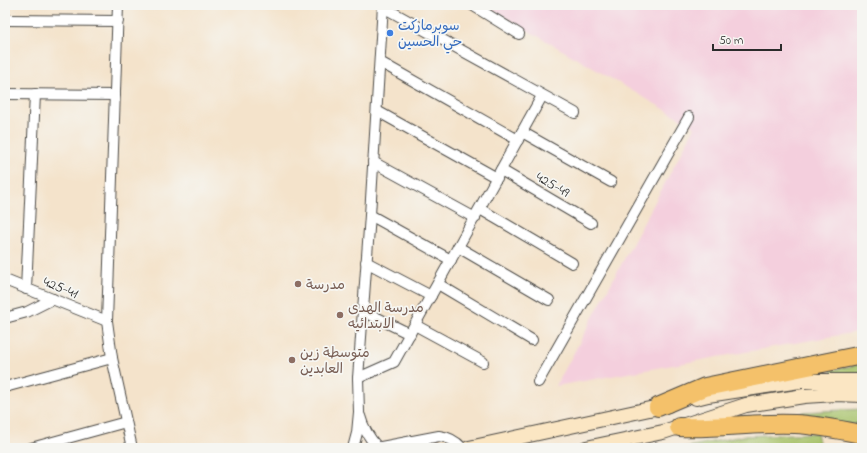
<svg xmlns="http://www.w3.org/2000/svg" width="867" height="453" font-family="'Indie Flower','Playpen Sans Arabic',sans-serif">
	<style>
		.built { fill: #f4cfdd }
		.green { fill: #a6c168; stroke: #68764a }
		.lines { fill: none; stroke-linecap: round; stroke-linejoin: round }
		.street-casing { stroke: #494743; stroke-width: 12 }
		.secondary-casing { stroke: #494743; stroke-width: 16 }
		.highway-casing { stroke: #494743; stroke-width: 20 }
		.street { stroke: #fff; stroke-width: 10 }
		.secondary { stroke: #fbe6c3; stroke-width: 14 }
		.highway { stroke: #f4c16a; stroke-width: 18 }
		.shop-dot { fill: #3f7fe0; stroke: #f6f6f2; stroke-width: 1.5 }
		.education-dot { fill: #8d6e63; stroke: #f6f6f2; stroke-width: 1.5 }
		.labels { text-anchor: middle; stroke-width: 3.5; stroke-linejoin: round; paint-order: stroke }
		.shop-label { font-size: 14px; fill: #366cbe; stroke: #f6f6f2; text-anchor: start }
		.street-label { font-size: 14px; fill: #2b2b2b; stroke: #f6f6f2 }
		.education-label { font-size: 14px; fill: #785e54; stroke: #f6f6f2; text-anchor: start }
	</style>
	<rect width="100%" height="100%" fill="#f6f6f2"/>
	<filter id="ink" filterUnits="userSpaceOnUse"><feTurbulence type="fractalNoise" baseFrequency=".025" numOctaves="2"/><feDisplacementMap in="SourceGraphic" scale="8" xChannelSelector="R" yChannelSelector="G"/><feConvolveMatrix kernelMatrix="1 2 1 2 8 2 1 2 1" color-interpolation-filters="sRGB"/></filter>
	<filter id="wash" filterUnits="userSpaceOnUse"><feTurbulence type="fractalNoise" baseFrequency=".012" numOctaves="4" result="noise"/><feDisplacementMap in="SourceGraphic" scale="16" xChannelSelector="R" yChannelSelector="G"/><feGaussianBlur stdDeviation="0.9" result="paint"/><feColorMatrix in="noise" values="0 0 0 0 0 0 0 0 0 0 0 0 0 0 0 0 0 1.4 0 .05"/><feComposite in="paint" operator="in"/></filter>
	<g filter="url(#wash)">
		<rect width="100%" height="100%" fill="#f4e3cb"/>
		<!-- built -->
		<polygon class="built" points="484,5 862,5 862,331 556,386 695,127"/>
		<!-- green -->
		<g class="green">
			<polygon points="862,364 862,373 834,375 831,372 832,370"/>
			<polygon points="862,409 862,426 800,417 801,413 803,412"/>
			<polygon points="817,433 820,446 813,448 681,448 743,436"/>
		</g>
	</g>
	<g filter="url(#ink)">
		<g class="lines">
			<!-- street casing -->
			<g class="street-casing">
				<g id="street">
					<polyline points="118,5 107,321 112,358 132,448"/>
					<polyline points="472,5 519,34"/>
					<polyline points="383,7 575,113"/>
					<polyline points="5,20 118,21"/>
					<polyline points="380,62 518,140"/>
					<polyline points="5,94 115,95"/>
					<polyline points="377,111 497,178"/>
					<polyline points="522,132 611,182"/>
					<polyline points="373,162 475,218"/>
					<polyline points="501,170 591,223"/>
					<polyline points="480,209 572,263"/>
					<polyline points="370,215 451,260"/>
					<polyline points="458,247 549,300"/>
					<polyline points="366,262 431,296"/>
					<polyline points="5,280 107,321"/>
					<polyline points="438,284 532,340"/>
					<polyline points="26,289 35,94"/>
					<polyline points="363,311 410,334"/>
					<polyline points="5,318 27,312 53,299"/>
					<polyline points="415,325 483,362"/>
					<polyline points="358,378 394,362 542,96"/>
					<polyline points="538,382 689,117"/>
					<polyline points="5,387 112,358"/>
					<path d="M 360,416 C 363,428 369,438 378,448"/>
					<polyline points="31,448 126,422"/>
					<polyline points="353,448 357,433 359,412 358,378 370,215 383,5"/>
					<path d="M 376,448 L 439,436 C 448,437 456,441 462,448"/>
				</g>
			</g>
			<!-- secondary casing -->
			<g class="secondary-casing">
				<g id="secondary">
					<polyline points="696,398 708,395 800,381 862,381"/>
					<polyline points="469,448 668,405"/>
					<polyline points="586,448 663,432 746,405 804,396 836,394 862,395"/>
				</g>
			</g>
			<!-- highway casing -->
			<g class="highway-casing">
				<g id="highway">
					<polyline points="658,407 705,387 862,355"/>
					<path d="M 679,427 C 717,429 756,422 795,424 C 818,425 840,430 862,434"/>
				</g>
			</g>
			<!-- street -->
			<use href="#street" class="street"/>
			<!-- secondary -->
			<use href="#secondary" class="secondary"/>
			<!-- highway -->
			<use href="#highway" class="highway"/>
		</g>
	</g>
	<!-- markers -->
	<circle class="shop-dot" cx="390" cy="33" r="4"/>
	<g class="education-dot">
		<circle cx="298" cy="284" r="4"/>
		<circle cx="340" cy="315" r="4"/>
		<circle cx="292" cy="360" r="4"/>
	</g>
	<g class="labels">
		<!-- shop labels -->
		<g class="shop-label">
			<text x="398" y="30">سوبرماركت<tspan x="398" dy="16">حي الحسين</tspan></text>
		</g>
		<!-- street labels -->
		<g class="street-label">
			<text transform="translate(553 184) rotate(30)" y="5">425-49</text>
			<text transform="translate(61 287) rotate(22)" y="5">425-41</text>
		</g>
		<!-- education labels -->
		<g class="education-label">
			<text x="306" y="289">مدرسة</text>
			<text x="348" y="312">مدرسة الهدى<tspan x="348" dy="16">الابتدائيه</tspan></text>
			<text x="300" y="357">متوسطة زين<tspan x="300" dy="16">العابدين</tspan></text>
		</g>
	</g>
	<!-- margin -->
	<rect width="867" height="453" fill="none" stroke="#f6f6f2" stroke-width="20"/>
	<!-- scale -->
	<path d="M713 44v6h68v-6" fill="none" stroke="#2b2b2b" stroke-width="2"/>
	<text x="719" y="44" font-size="12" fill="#2b2b2b" stroke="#f6f6f2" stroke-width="3" paint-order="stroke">50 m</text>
</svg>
